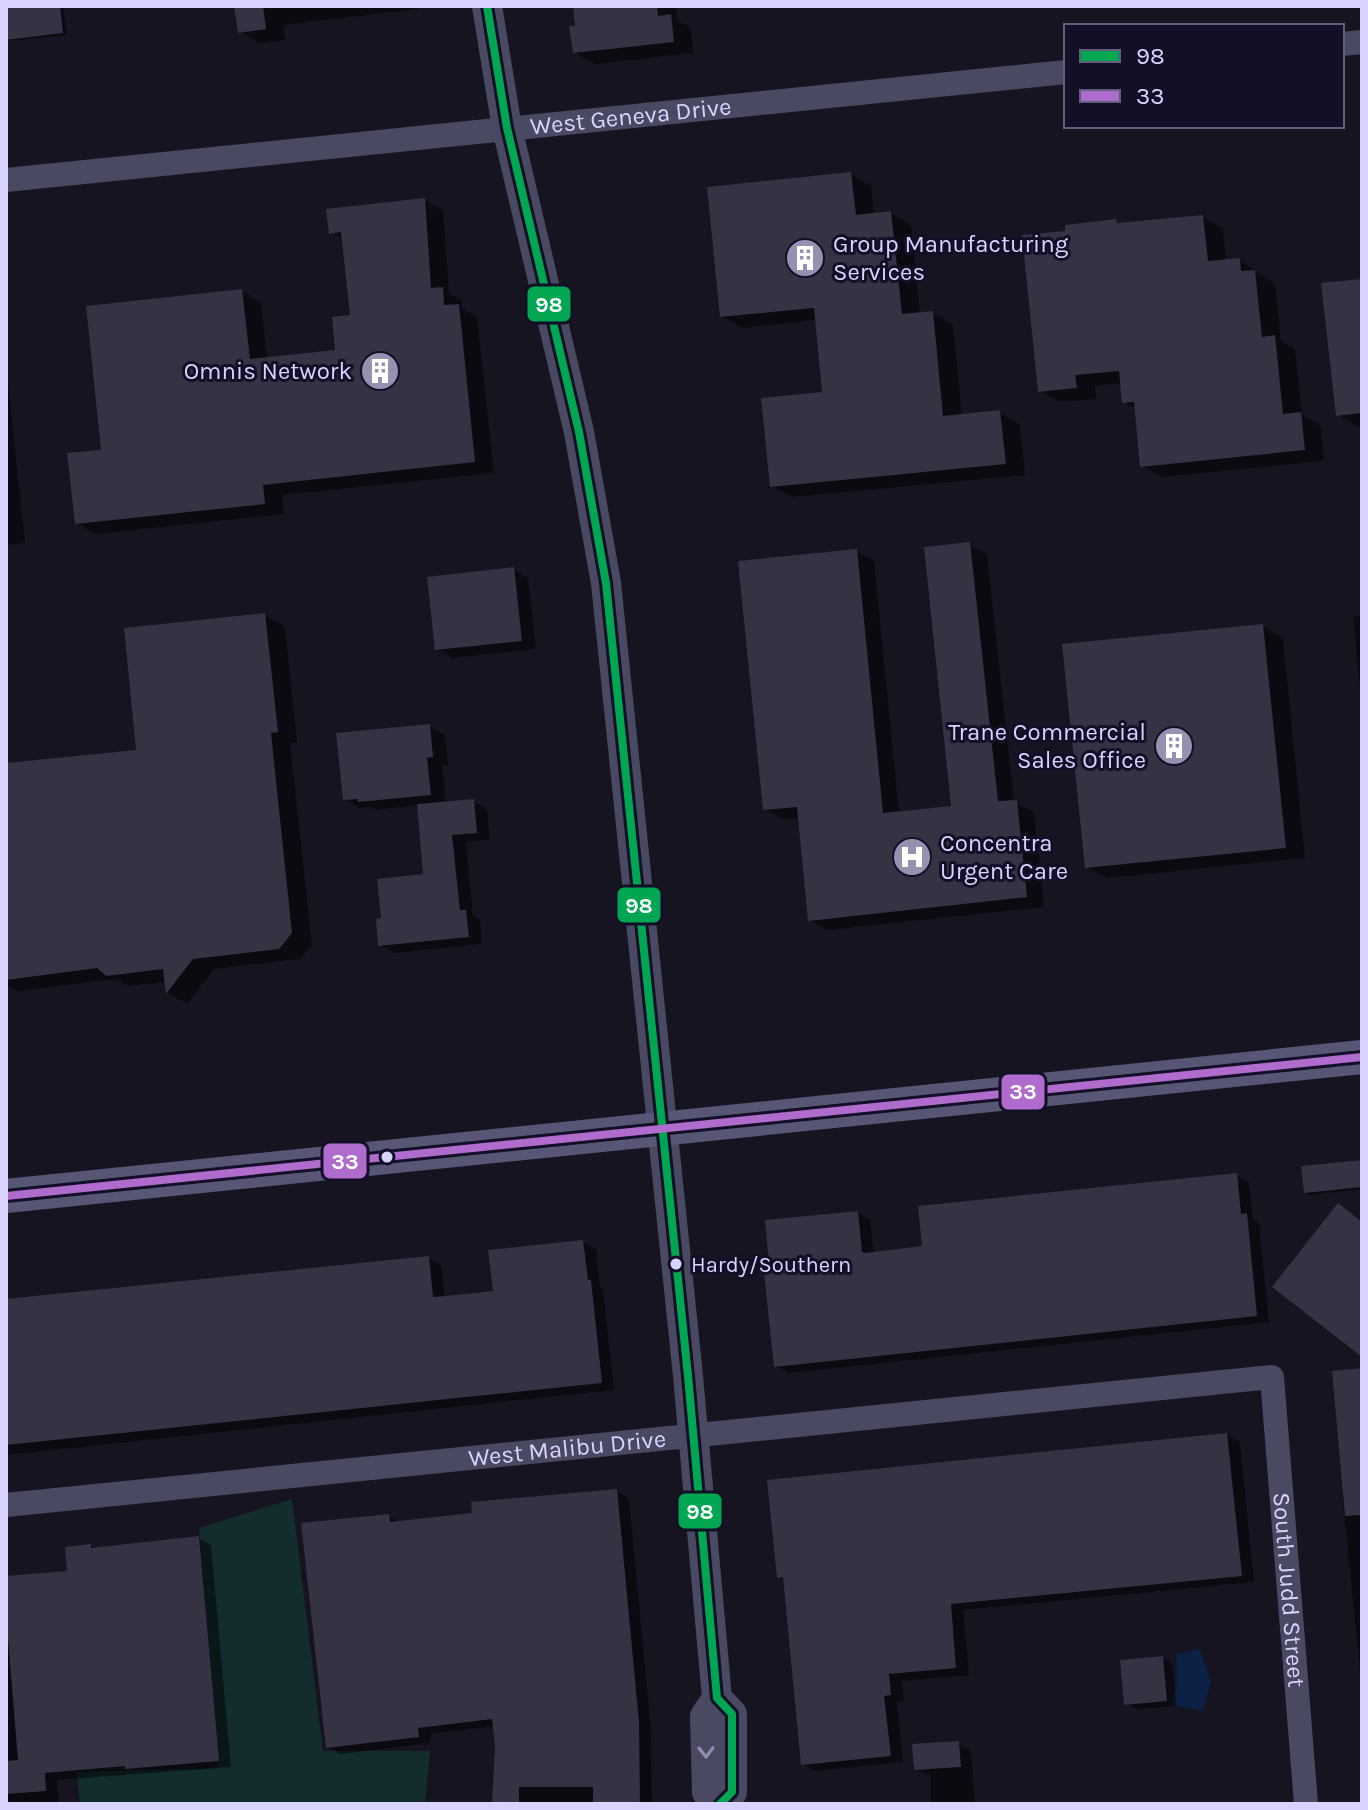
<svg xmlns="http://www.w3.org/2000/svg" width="1368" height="1810" font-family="Karla,sans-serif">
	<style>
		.green { fill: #132c2d }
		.water { fill: #0d2144 }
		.shadow { fill: #0007 }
		.building { fill: #343243 }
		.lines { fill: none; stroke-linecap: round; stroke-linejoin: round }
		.minor { stroke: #4a4962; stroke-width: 24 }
		.tertiary { stroke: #4a4962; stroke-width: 30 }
		.secondary { stroke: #575674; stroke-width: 34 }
		.bus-1-casing { stroke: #130f26; stroke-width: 14 }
		.bus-2-casing { stroke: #130f26; stroke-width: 14 }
		.bus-1 { stroke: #00a651; stroke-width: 8 }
		.bus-2 { stroke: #b06ccc; stroke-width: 8 }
		.oneway { stroke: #928eb0 }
		.bus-dot { fill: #d9d4ff; stroke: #130f26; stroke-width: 3 }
		.labels { text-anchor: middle; stroke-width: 6; stroke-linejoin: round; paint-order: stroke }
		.bus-label { font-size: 22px; fill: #d9d4ff; stroke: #130f26; text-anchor: start }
		.street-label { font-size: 24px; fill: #d9d4ff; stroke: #130f26 }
		.poi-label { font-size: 24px; fill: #d9d4ff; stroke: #130f26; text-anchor: start }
		.line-badge { stroke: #130f26; stroke-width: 3 }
		.badge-label { font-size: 22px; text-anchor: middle; font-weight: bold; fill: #fff }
	</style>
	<rect width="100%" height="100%" fill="#161421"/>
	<!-- green -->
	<polygon class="green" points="292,1499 323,1751 430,1751 425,1804 80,1804 77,1772 218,1768 199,1528"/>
	<!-- water -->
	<polygon class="water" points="1200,1649 1211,1681 1203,1711 1172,1705 1177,1685 1176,1654"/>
	<!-- shadow -->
	<g class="shadow">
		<polygon points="6,6 63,6 67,35 6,41"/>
		<polygon points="237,6 418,6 418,9 283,25 285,40 260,43 239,31"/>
		<polygon points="575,6 676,6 677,20 691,28 693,53 595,64 574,52 577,28"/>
		<polygon points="851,174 871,186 874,215 891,213 911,225 920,314 933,313 953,325 962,416 1000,413 1020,424 1025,475 792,497 772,486 824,394 817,320 742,328 722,316"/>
		<polygon points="424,200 443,211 449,293 461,300 462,308 477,317 494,473 282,495 284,514 96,534 77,523 103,451 242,291 261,303 267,359 337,351 352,317 344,240 331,232"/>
		<polygon points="1203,217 1223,228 1226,261 1240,260 1275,284 1281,341 1295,349 1302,415 1321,426 1324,461 1162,477 1142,466 1136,409 1124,402 1122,383 1095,386 1096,399 1060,402 1040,391 1068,232 1116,221 1122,225"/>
		<polygon points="1362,281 1362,426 1358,427 1338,415"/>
		<polygon points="6,364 25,543 6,545"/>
		<polygon points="970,545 987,555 1014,802 1034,812 1044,907 827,930 810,920 800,818 783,819 765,809 856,551 874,561 899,813 953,808"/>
		<polygon points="513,569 528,578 536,649 453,658 437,649"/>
		<polygon points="265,615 285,627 297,743 290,743 312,945 300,959 214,969 187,1004 168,993 166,982 128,986 116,979 18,991 6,985 6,765 139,752"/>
		<polygon points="1362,616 1362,710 1353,617"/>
		<polygon points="1263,626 1283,638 1305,858 1107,878 1087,867"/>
		<polygon points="429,726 445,735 448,765 442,765 446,803 473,801 487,809 490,840 466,842 473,916 480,920 482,944 394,953 380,945 383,920 425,875 419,805 376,810 371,807 360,808 345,799"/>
		<polygon points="1362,1162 1362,1189 1310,1195 1306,1192"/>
		<polygon points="1236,1175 1249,1183 1253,1219 1259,1223 1269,1322 789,1373 776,1366 858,1213 870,1220 874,1254 924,1248"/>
		<polygon points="583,1242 596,1249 600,1288 603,1290 614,1390 6,1455 6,1302 428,1258 441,1265 445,1298 495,1293"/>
		<polygon points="1362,1371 1362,1689 1342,1493 1345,1493"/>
		<polygon points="1227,1435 1240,1442 1254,1582 963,1610 969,1675 902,1681 904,1701 897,1702 903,1762 816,1771 802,1764 785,1580 779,1577"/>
		<polygon points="617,1491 629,1499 651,1730 652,1804 494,1804 497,1746 495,1726 430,1734 431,1743 340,1754 328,1747 388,1516 400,1523 474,1515"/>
		<polygon points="199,1538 211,1545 231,1767 57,1780 59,1804 6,1804 6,1578 69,1572 91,1546 96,1549"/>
		<polygon points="1163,1658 1173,1664 1176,1706 1136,1709 1126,1704"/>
		<polygon points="958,1743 971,1751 975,1804 931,1804 931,1776 916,1769"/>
	</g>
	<!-- building -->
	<g class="building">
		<polygon points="6,6 60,6 63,33 6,40"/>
		<polygon points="234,6 263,6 266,29 238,33"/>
		<polygon points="573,6 657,6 658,16 671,14 674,42 573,53 569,26 575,26"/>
		<polygon points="851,172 856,215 891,211 902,314 933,311 943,416 1000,410 1006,464 770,487 761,398 822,392 814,308 720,317 707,187"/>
		<polygon points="425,198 431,288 443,287 444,305 459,304 475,462 263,485 265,504 75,524 67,453 101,450 86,306 242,289 250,359 335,350 332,317 350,315 341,232 329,234 326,209"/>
		<polygon points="1203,215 1208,261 1240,258 1241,271 1255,270 1262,337 1275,335 1283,414 1301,412 1305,450 1140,467 1134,402 1122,403 1119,371 1075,375 1077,388 1038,392 1022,235 1065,231 1065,225 1116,219 1117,223"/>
		<polygon points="1362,279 1362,413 1336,416 1321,283"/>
		<polygon points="970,542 998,801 1017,800 1027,897 808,921 797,807 763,810 738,561 857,549 883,813 951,806 924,547"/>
		<polygon points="514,567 522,641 435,650 427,577"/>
		<polygon points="265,613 278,732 271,733 292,933 279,949 193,959 166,994 163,969 106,976 97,968 6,980 6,763 136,750 124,628"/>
		<polygon points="1263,624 1286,848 1085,868 1062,644"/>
		<polygon points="430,724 433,757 427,758 431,795 358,802 358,799 343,800 336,733"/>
		<polygon points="474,799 477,833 452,835 460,910 466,910 469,937 378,946 376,919 381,918 377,879 423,874 417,804"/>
		<polygon points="1362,1160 1362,1187 1304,1193 1301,1166"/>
		<polygon points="1237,1173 1241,1214 1247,1213 1257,1316 774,1367 763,1264 769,1263 765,1220 858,1211 862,1252 865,1253 922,1246 918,1206"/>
		<polygon points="1338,1203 1362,1222 1362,1357 1272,1287"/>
		<polygon points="583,1240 588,1280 591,1280 602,1383 6,1445 6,1299 429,1256 433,1297 446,1296 493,1291 488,1250"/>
		<polygon points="1362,1368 1362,1515 1345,1516 1332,1371"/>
		<polygon points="1227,1433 1242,1576 951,1604 956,1668 889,1674 891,1695 884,1696 891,1756 801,1765 783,1577 777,1578 767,1480"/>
		<polygon points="617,1489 639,1722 640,1804 593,1804 593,1787 519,1787 519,1804 492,1804 495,1746 492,1719 418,1728 419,1737 326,1748 301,1523 389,1514 390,1522 472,1513 471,1502"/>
		<polygon points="199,1536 219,1761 125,1769 125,1766 45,1773 46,1791 6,1794 6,1761 18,1760 6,1614 6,1576 67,1571 65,1547 91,1544 91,1548"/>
		<polygon points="1163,1656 1167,1701 1124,1705 1120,1660"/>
		<polygon points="959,1741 961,1767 914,1770 912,1744"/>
	</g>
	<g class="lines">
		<!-- minor -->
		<g class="minor">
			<polyline points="1342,44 1362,42"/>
			<path id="s1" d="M 6,180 L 1066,72"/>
			<path id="s2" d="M 6,1505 L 1272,1377 L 1306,1804"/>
		</g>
		<!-- tertiary -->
		<g class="tertiary">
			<polyline points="487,6 507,128 579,432 606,583 688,1376 717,1698 732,1714 732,1792 720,1804"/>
			<polyline points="717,1698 705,1716 707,1792 720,1804"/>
		</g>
		<!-- secondary -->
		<polyline class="secondary" points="6,1196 1362,1057"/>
		<!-- bus-1 casing -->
		<g class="bus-1-casing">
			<polyline id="bus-1" points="487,6 507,128 579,432 606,583 688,1376 717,1698 732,1714 732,1792 720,1804"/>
		</g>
		<!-- bus-2 casing -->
		<g class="bus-2-casing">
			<polyline id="bus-2" points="6,1196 1362,1057"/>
		</g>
		<!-- bus-1 -->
		<use href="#bus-1" class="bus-1"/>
		<!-- bus-2 -->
		<use href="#bus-2" class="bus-2"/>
	</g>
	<!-- one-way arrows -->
	<defs><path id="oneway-chevron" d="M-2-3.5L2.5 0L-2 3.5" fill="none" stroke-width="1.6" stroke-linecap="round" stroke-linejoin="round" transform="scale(2)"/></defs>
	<use class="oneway" href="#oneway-chevron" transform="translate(706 1752) rotate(89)"/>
	<!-- icons -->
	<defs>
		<g id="building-disc" transform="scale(2)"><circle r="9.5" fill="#9591b1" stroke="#130f26"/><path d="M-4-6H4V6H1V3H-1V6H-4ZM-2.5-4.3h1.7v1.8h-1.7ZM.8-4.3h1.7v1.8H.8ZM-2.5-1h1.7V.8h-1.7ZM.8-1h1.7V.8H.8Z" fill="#fff"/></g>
		<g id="hospital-disc" transform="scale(2)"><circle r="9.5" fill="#9591b1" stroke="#130f26"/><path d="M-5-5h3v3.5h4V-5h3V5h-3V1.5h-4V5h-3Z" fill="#fff"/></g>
	</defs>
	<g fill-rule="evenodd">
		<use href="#building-disc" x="805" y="258"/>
		<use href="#building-disc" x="380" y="371"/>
		<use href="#building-disc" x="1174" y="746"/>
		<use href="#hospital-disc" x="912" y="857"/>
	</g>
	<!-- markers -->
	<g class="bus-dot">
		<circle cx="387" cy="1157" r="7"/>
		<circle cx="676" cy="1264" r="7"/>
	</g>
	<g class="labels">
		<!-- bus labels -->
		<g class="bus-label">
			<text x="691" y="1272">Hardy/Southern</text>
		</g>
		<!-- street labels -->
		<g class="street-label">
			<text dy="8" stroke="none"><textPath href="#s1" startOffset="628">West Geneva Drive</textPath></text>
			<text dy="8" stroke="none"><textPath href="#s2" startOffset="564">West Malibu Drive</textPath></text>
			<text dy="8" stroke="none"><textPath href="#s2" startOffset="1486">South Judd Street</textPath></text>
		</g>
		<!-- poi labels -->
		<g class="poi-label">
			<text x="833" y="252">Group Manufacturing<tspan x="833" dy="28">Services</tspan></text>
			<text x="352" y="379" text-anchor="end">Omnis Network</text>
			<text x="1146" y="740" text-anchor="end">Trane Commercial<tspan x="1146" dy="28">Sales Office</tspan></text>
			<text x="940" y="851">Concentra<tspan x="940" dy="28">Urgent Care</tspan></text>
		</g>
	</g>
	<g class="line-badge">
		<rect x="526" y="285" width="46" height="38" rx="8" fill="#00a651"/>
		<rect x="616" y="886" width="46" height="38" rx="8" fill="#00a651"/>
		<rect x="1000" y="1073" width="46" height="38" rx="8" fill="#b06ccc"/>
		<rect x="322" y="1142" width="46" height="38" rx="8" fill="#b06ccc"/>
		<rect x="677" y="1492" width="46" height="38" rx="8" fill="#00a651"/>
	</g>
	<g class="badge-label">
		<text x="549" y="312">98</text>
		<text x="639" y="913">98</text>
		<text x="1023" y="1099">33</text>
		<text x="345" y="1169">33</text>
		<text x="700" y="1519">98</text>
	</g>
	<!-- border -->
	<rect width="1368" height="1810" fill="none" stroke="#d9d4ff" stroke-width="16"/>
	<!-- legend -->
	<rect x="1064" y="24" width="280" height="104" fill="#130f26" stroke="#625e7d" stroke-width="2"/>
	<rect x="1080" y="50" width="40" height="12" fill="#00a651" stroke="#625e7d" stroke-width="2"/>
	<text x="1136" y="64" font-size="24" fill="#d9d4ff">98</text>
	<rect x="1080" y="90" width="40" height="12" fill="#b06ccc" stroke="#625e7d" stroke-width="2"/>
	<text x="1136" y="104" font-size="24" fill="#d9d4ff">33</text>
</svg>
